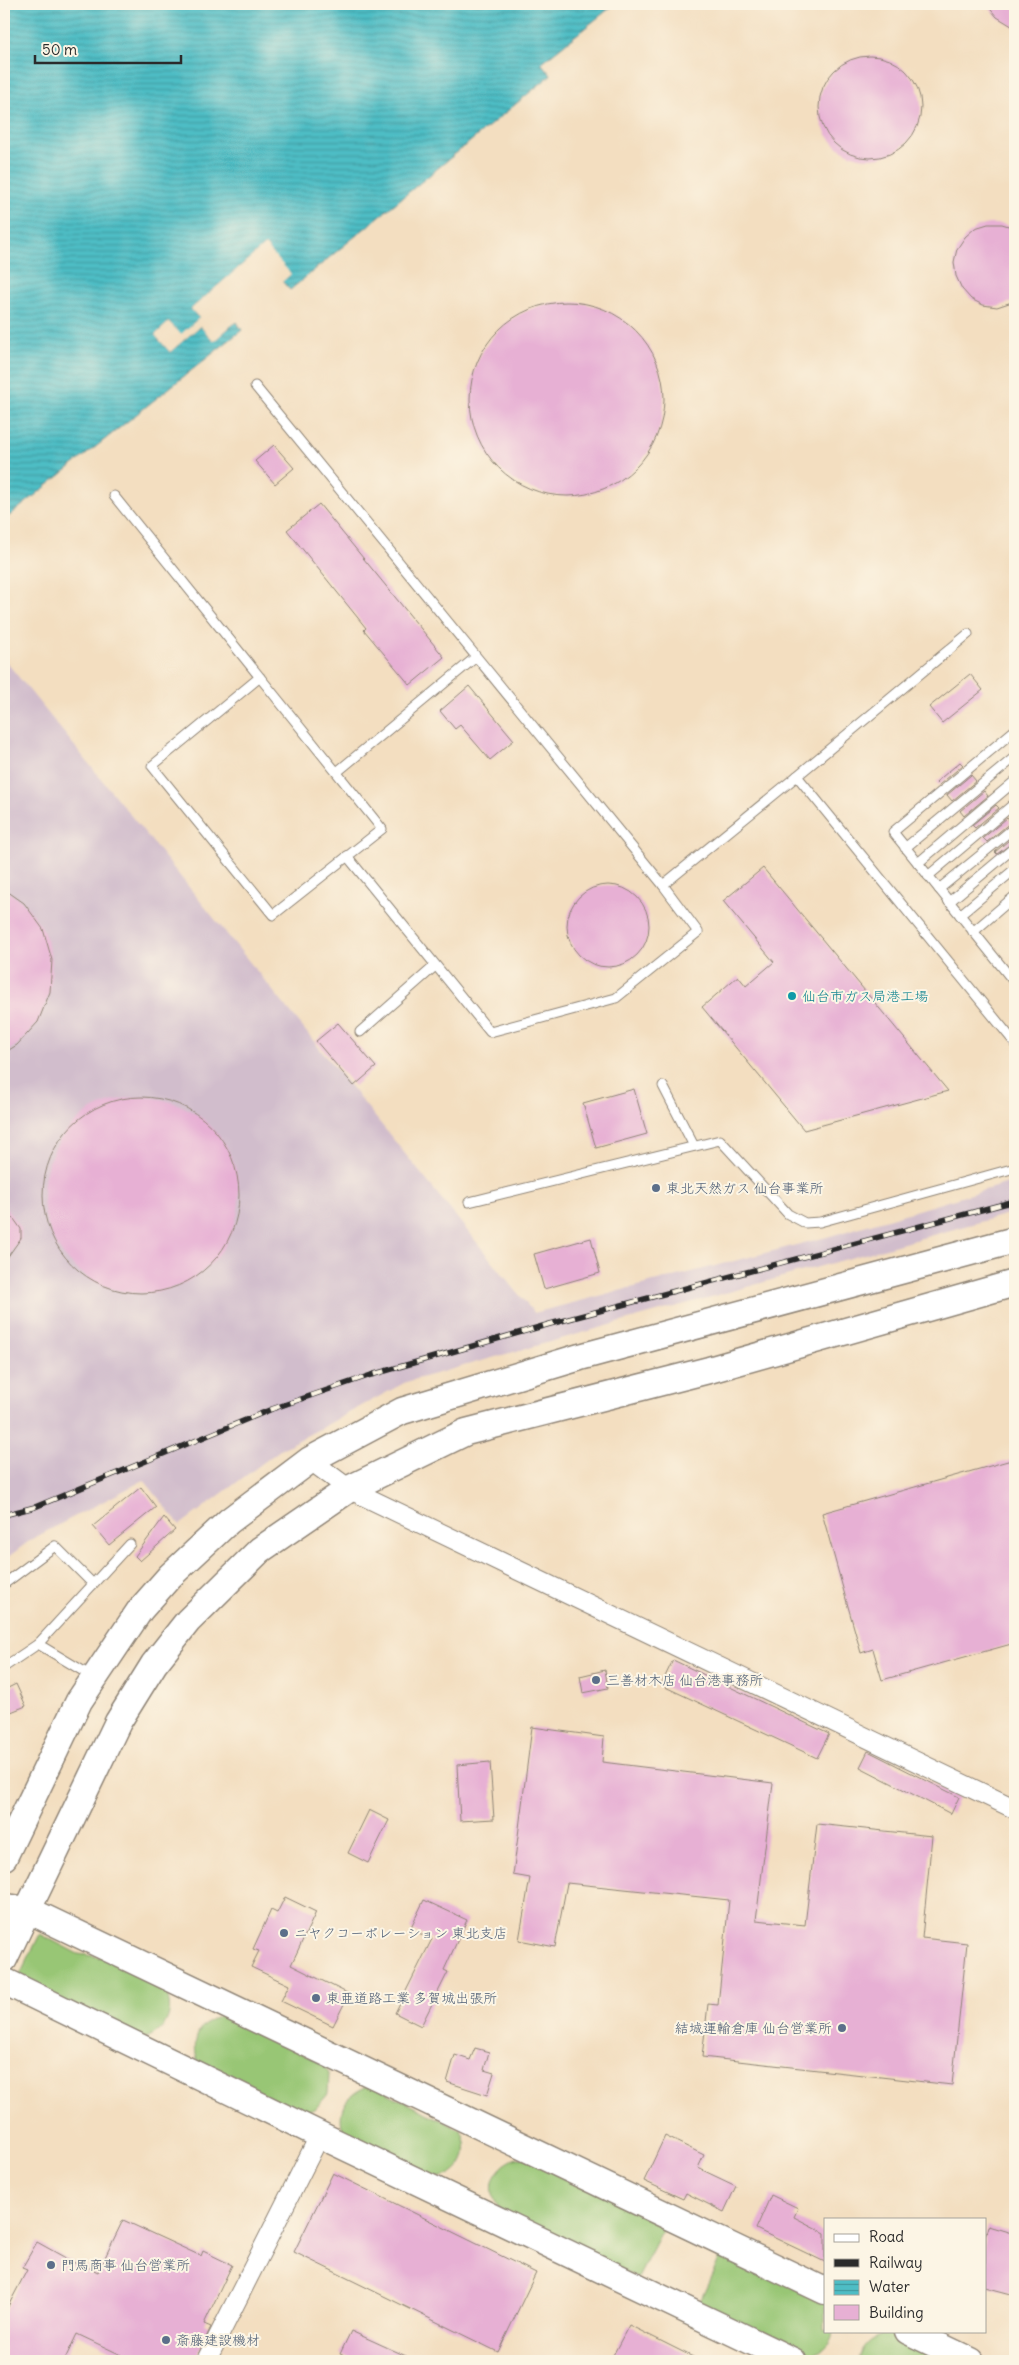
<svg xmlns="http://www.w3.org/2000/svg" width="1019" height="2365" font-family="Delius,'Klee One',sans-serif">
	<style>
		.industrial { fill: #d1bdcc }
		.grass { fill: #98c674; stroke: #627850 }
		.water { fill: url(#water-rules); stroke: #3c7478 }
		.pier { fill: #f3dec0 }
		.building { fill: #e7b0d4 }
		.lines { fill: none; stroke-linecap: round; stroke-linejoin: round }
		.lane-casing { stroke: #8f8476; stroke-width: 11 }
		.street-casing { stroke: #8f8476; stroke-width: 21 }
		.secondary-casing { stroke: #8f8476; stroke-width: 29 }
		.lane { stroke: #fff; stroke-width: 9 }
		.street { stroke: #fff; stroke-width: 19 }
		.secondary { stroke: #fff; stroke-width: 26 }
		.rail-casing { stroke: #2b2b2b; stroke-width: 5.5 }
		.rail { stroke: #fcf5e5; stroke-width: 4; stroke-dasharray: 11; stroke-linecap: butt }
		.culture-dot { fill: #0f9aa8; stroke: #fcf5e5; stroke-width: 2 }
		.service-dot { fill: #5c6f8a; stroke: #fcf5e5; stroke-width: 2 }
		.labels { text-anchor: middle; stroke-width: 4; stroke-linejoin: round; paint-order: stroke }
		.culture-label { font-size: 14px; fill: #0d838f; stroke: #fcf5e5; text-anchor: start }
		.service-label { font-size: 14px; fill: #4e5e75; stroke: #fcf5e5; text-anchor: start }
	</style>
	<defs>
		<pattern id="water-rules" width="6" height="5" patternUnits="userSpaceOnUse" patternTransform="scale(1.25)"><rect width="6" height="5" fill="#4ebdc5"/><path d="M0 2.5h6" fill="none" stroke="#419aa0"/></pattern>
	</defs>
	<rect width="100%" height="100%" fill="#fcf5e5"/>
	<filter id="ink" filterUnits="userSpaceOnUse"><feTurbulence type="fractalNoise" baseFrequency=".02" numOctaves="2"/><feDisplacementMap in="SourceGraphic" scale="10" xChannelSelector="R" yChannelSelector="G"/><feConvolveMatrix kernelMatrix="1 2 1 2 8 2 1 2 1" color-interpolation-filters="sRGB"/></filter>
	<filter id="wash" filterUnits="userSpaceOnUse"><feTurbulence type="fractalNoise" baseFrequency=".0096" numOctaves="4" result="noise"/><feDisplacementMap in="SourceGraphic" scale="20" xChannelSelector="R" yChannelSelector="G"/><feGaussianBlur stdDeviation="1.12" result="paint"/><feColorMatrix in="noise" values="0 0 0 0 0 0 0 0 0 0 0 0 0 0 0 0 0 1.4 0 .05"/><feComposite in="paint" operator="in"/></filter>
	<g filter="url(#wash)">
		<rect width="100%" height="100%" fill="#f3dec0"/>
		<!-- industrial -->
		<polygon class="industrial" points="4,659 534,1313 827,1237 1015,1181 1015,1212 406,1382 280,1450 180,1525 144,1480 32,1539 4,1560"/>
		<!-- grass -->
		<g class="grass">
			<path d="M 40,1934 L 78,1954 L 109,1958 L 165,1990 C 175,2011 168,2029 146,2038 L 17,1981 Z"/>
			<path d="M 220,2016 L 229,2016 L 324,2065 L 329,2074 L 328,2094 L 315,2109 L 296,2113 L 198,2062 C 191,2040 198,2024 220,2016 Z"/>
			<path d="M 366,2087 L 375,2087 L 461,2130 C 473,2155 460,2178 433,2178 L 344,2133 C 336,2112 345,2095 366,2087 Z"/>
			<path d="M 517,2158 L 526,2158 L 666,2223 L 638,2278 L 501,2211 C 485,2191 492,2167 517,2158 Z"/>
			<path d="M 723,2251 L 825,2302 L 825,2331 L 835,2331 C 830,2344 821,2354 807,2356 C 789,2358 717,2318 697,2308 Z"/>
			<path d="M 885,2333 L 899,2335 L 955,2361 L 858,2361 C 861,2346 870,2338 885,2333 Z"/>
		</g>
		<!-- water -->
		<polygon class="water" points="4,4 615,4 541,63 551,75 290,290 282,281 290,275 265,245 191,309 199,318 181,335 169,322 155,335 170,352 200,326 214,341 236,322 242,330 4,520"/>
		<!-- pier -->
		<polygon class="pier" points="265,245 291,274 281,283 280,279 287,274 264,249 194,310 201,319 182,336 179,337 169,325 159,335 171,348 199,323 214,338 234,320 237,320 214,341 200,326 170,352 155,335 169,322 181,334 199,318 191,309"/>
		<g id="blocks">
			<!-- building -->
			<g class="building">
				<polygon points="986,4 1015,4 1015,28 997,17"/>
				<circle cx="870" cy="107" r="51"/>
				<polygon points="988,224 1002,224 1015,228 1015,301 997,307 983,305 971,299 962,289 956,276 954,262 957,249 965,237 975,228"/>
				<circle cx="567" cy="399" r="97"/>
				<polygon points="274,445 294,468 275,484 255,461"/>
				<polygon points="319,504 444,657 410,685 364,630 366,628 287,530"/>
				<polygon points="970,674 983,690 942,723 929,707"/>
				<polygon points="469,686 514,740 490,760 460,725 455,729 440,711"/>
				<polygon points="960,762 963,765 939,785 936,782"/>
				<polygon points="971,775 976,781 952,801 947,795"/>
				<polygon points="984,791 988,796 964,816 960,811"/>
				<polygon points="996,805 999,808 975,828 972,825"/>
				<polygon points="1007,818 1011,822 987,842 983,838"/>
				<polygon points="1015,835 1015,841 997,854 995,852"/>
				<polygon points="763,868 948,1091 804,1130 702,1007 738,976 746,986 774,962 723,901"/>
				<circle cx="608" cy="926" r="41"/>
				<polygon points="4,889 24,903 43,929 52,960 50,992 38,1022 17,1045 4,1053"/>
				<polygon points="338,1023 376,1067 354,1086 316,1041"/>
				<polygon points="634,1089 647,1134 596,1148 583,1103"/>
				<circle cx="141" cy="1195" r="98"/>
				<polygon points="4,1205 21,1229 21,1238 4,1262"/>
				<polygon points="591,1238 600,1273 544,1289 534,1254"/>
				<polygon points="1015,1459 1015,1643 882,1680 873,1649 861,1653 822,1513"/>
				<polygon points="141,1487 156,1507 109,1545 93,1526"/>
				<polygon points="164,1517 175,1530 140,1561 135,1556"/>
				<polygon points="673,1660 829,1734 817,1758 661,1685"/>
				<polygon points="605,1670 608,1688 583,1693 580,1676"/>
				<polygon points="16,1684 26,1706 11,1712 4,1695 4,1690"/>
				<polygon points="532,1727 604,1737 602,1762 773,1783 756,1920 805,1925 817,1824 932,1836 922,1938 967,1943 952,2085 702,2057 708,2004 718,2005 729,1900 567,1883 555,1947 519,1940 530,1878 513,1875"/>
				<polygon points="868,1751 959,1797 951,1814 860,1767"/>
				<polygon points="490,1762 494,1819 460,1821 457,1765"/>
				<polygon points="369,1810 389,1820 368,1863 348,1853"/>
				<polygon points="285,1897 316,1912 291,1965 349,1994 333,2026 281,2001 289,1985 251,1967 259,1951 253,1949 271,1910 277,1913"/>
				<polygon points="424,1900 467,1920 444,1970 448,1972 421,2026 395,2013 432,1939 410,1929"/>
				<polygon points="475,2048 489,2052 484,2070 494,2073 487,2095 447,2082 455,2055 470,2060"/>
				<polygon points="665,2136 704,2155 698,2168 736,2186 724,2212 686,2193 683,2199 644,2181"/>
				<polygon points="333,2173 536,2273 498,2352 294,2252"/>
				<polygon points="771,2195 798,2208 794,2217 825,2233 825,2262 756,2229"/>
				<polygon points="123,2220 201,2256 203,2251 232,2265 204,2324 211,2327 195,2361 134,2361 77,2334 64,2361 4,2361 4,2314 27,2270 22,2268 37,2242 82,2267 83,2265 98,2272"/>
				<polygon points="988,2226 1015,2234 1015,2295 985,2287 985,2237"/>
				<polygon points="629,2325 701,2361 610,2361"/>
				<polygon points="351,2331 417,2361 356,2361 340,2354"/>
			</g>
		</g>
	</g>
	<g filter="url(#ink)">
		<use href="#blocks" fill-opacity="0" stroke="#8f8476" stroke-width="1"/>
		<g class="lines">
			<!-- lane casing -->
			<g class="lane-casing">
				<g id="lane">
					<polyline points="255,386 663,885 797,776 1015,1043"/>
					<polyline points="114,496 382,829 273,915 152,766 260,677"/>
					<polyline points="1015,730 893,832 1015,983"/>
					<polyline points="337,772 476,657"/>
					<polyline points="797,776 968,634"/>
					<polyline points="905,848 1015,757"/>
					<polyline points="347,856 490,1032 616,998 698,932 663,885"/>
					<polyline points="918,863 1015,781"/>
					<polyline points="928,876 1015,803"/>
					<polyline points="939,889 1015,827"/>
					<polyline points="949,902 1015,847"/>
					<polyline points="960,915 1015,869"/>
					<polyline points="973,932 1015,896"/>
					<polyline points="360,1032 435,966"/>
					<polyline points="663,1086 694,1146"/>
					<polyline points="469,1202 720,1140 788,1214 805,1223 820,1222 1015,1168"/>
					<polyline points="4,1584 55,1546 93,1584"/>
					<polyline points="38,1644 130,1544"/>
					<polyline points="4,1667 38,1644 93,1677"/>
				</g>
			</g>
			<!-- street casing -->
			<g class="street-casing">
				<g id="street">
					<polyline points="310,1460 349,1489 1015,1809"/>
					<polyline points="206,2361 320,2135"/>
				</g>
			</g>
			<!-- secondary casing -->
			<g class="secondary-casing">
				<g id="secondary">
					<polyline points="4,1857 79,1701 140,1610 170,1576 229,1521 310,1460 402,1411 580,1357 1015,1240"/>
					<polyline points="4,1907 28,1910 825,2291"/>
					<polyline points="4,1959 118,1722 154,1664 188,1621 260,1550 349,1489 466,1432 709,1370 1015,1283"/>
					<polyline points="4,1981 320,2135 793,2361"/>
					<polyline points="908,2331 971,2361"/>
				</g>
			</g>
			<!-- lane -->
			<use href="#lane" class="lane"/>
			<!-- street -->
			<use href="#street" class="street"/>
			<!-- secondary -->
			<use href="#secondary" class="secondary"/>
			<!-- rail casing -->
			<g class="rail-casing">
				<polyline id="rail" points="4,1515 35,1507 272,1409 371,1375 550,1324 1015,1201"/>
			</g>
			<!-- rail -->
			<use href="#rail" class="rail"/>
		</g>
	</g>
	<!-- markers -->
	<circle class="culture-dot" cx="792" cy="996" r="5"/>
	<g class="service-dot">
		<circle cx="656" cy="1188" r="5"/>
		<circle cx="596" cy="1680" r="5"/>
		<circle cx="284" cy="1933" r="5"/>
		<circle cx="316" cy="1998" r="5"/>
		<circle cx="842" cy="2028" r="5"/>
		<circle cx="51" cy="2265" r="5"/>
		<circle cx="166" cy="2340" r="5"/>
	</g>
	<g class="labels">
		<!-- culture labels -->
		<g class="culture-label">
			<text x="802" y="1001">仙台市ガス局港工場</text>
		</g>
		<!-- service labels -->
		<g class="service-label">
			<text x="666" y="1193">東北天然ガス 仙台事業所</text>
			<text x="606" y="1685">三善材木店 仙台港事務所</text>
			<text x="294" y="1938">ニヤクコーポレーション 東北支店</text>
			<text x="326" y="2003">東亜道路工業 多賀城出張所</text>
			<text x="832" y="2033" text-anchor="end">結城運輸倉庫 仙台営業所</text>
			<text x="61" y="2270">門馬商事 仙台営業所</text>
			<text x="176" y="2345">斎藤建設機材</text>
		</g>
	</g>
	<!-- margin -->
	<rect width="1019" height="2365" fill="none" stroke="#fcf5e5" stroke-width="20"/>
	<!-- legend -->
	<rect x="824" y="2218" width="162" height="115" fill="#fcf5e5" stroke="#a8a49b"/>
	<rect x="834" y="2234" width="25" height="8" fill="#ffffff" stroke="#a8a49b"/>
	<text x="869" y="2242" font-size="15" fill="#2b2b2b">Road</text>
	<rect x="834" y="2259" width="25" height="8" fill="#2b2b2b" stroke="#a8a49b"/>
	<text x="869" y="2268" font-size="15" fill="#2b2b2b">Railway</text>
	<rect x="834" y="2280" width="25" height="15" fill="url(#water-rules)" stroke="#a8a49b"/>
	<text x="869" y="2292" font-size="15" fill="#2b2b2b">Water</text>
	<rect x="834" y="2305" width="25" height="15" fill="#e7b0d4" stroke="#a8a49b"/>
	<text x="869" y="2318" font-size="15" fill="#2b2b2b">Building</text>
	<!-- scale -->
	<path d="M35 55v8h146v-8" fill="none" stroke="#2b2b2b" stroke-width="2.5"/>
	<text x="42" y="55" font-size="15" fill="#2b2b2b" stroke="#fcf5e5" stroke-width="4" paint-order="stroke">50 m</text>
</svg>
